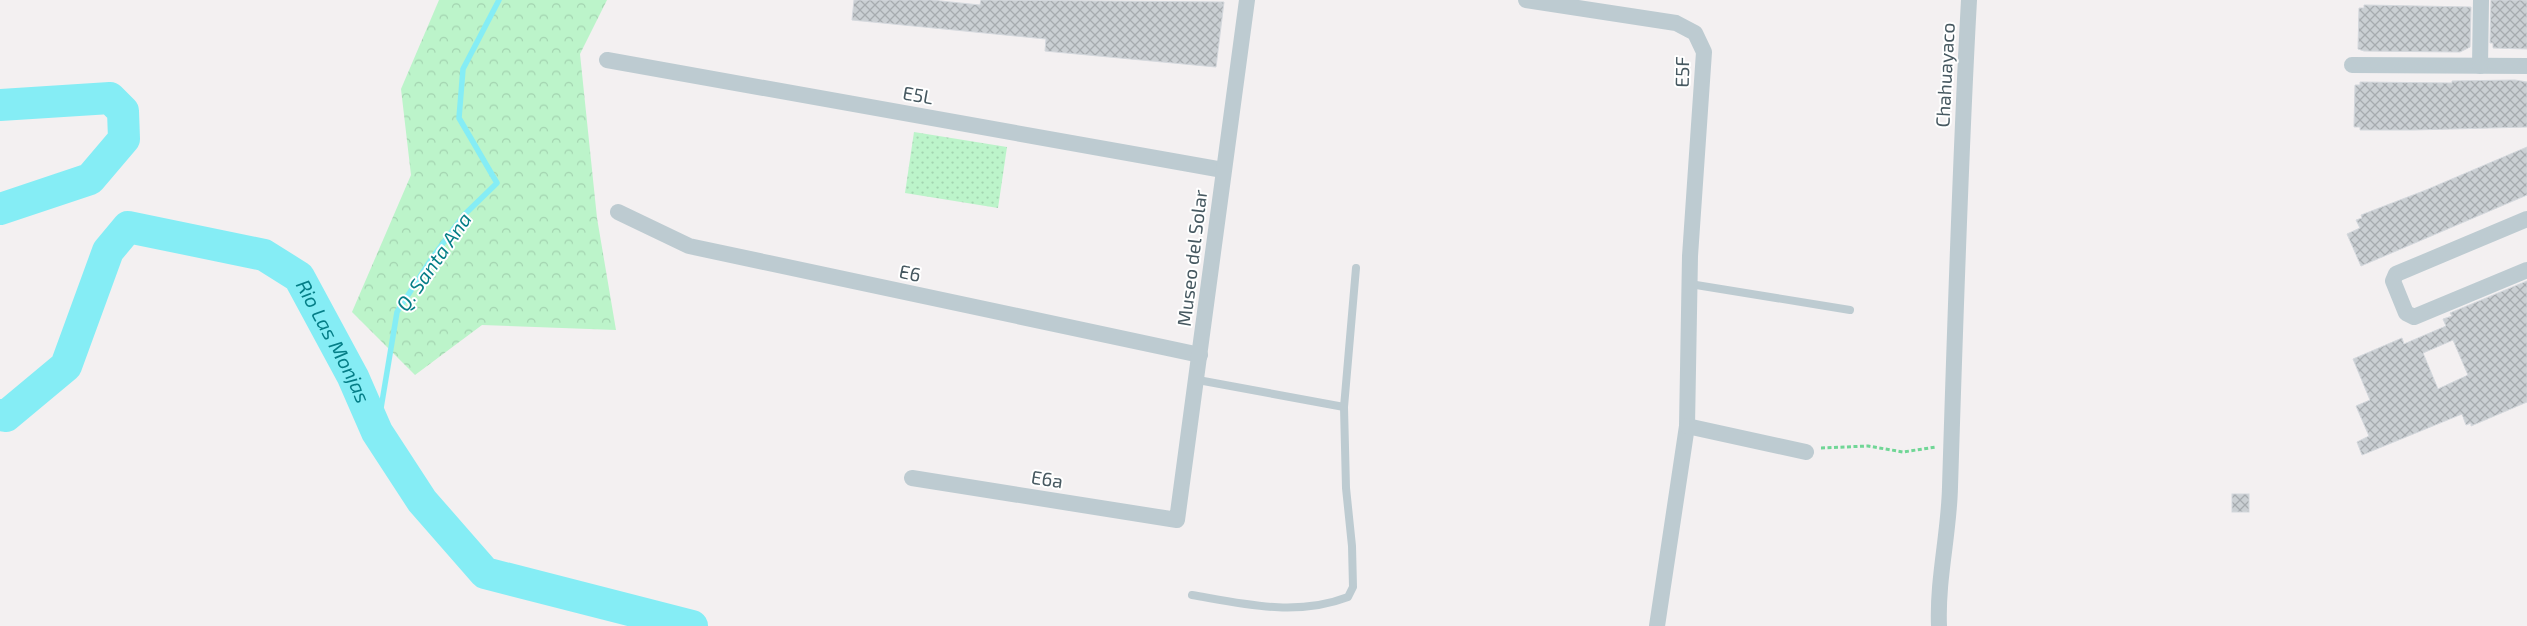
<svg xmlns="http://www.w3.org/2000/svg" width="2527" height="626" font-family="'Exo 2',sans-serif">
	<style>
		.grass { fill: url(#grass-dots) }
		.forest { fill: url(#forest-crowns) }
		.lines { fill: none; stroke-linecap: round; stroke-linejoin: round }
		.stream { stroke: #85edf5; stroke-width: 5.5 }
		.river { stroke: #85edf5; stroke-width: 32 }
		.building { fill: url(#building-cross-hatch); stroke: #d4d8dd; fill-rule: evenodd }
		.path { stroke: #70d696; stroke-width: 3; stroke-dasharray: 4 2.5; stroke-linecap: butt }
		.service { stroke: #bdcbd1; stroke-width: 8 }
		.minor { stroke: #bdcbd1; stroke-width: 16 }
		.labels { text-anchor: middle; stroke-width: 4; stroke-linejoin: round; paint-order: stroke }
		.street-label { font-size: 19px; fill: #465860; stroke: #fff }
		.water-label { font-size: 20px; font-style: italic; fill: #057e87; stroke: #fff }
	</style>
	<defs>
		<pattern id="grass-dots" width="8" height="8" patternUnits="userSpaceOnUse" patternTransform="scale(1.25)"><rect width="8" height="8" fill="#bcf4ca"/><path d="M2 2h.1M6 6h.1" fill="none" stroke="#a3d3b0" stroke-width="1.8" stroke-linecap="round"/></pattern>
		<pattern id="forest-crowns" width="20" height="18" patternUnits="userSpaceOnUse" patternTransform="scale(1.25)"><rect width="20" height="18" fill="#bcf4ca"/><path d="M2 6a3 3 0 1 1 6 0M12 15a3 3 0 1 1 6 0" fill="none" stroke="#a3d3b0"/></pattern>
		<pattern id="building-cross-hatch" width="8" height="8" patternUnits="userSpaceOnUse" patternTransform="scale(1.25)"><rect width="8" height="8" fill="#cacfd3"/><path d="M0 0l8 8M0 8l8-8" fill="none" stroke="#a6abaf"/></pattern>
	</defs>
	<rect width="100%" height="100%" fill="#f3f0f1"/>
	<!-- grass -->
	<polygon class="grass" points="914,132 1007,147 998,208 905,193"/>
	<!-- forest -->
	<polygon class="forest" points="439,0 607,0 580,54 597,218 616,330 482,325 415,375 352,312 411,175 401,89"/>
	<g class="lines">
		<!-- stream -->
		<polyline class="stream" points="377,432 397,312 432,258 464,215 497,183 459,118 463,69 499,0"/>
		<!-- river -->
		<g class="river">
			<polyline points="0,105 110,98 123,111 124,139 90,179 0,209"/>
			<path id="s1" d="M 0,415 L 6,416 L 66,366 L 108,251 L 128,227 L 264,255 L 299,277 L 353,377 L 377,432 L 422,501 L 485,573 L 692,626"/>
		</g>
	</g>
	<!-- building -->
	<g class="building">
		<polygon points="854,0 931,0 980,5 981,0 1224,2 1216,67 1045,51 1046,39 852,20"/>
		<polygon points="2491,0 2527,0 2527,49 2493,48 2493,43 2490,43"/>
		<polygon points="2364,5 2471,7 2470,47 2460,52 2364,51 2358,49 2359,8 2364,8"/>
		<polygon points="2515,80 2527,82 2527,127 2414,130 2360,130 2360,127 2354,127 2355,85 2360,85 2360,82 2452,83 2452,81"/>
		<polygon points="2527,147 2527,195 2361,266 2347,234 2360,228 2356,220 2362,218 2361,215 2426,190"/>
		<path d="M 2527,281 L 2527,402 L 2471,426 L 2471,423 L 2466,425 L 2462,414 L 2362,455 L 2357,442 L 2369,436 L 2356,406 L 2370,400 L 2353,359 L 2402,338 L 2404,344 L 2446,326 L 2443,319 L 2452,316 L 2450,313 ZM 2453,340 L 2468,375 L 2438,389 L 2423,353 Z"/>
		<rect x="2232" y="494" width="17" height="18"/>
	</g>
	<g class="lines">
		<!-- path -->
		<polyline class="path" points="1821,448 1868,446 1903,452 1936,447"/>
		<!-- service -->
		<g class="service">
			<polyline points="1690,284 1850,310"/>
			<polyline points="1198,380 1344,407"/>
			<path d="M 1192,595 C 1244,604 1296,617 1348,597 L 1353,587 L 1352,546 L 1346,488 L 1344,407 L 1356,268"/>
		</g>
		<!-- minor -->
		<g class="minor">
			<polyline points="1526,0 1676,23 1695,33 1704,52 1690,256 1687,426 1657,626"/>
			<polyline points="607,60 1223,170"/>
			<polyline points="2352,65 2527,66"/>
			<polyline points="2480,66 2481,0"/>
			<polyline points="618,212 689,246 1200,355"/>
			<polyline points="2527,219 2396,274 2393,281 2406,313 2414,317 2527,270"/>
			<polyline points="1687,426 1806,452"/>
			<polyline points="912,478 1177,520 1247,0"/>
			<path d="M 1939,626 C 1937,579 1949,534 1950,487 C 1955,325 1960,162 1969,0"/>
		</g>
	</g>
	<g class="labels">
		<!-- street labels -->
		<g class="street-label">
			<text transform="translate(1682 72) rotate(-89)" y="7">E5F</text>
			<text transform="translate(1945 75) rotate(-87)" y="7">Chahuayaco</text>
			<text transform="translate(918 95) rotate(10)" y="7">E5L</text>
			<text transform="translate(1192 258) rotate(-83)" y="7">Museo del Solar</text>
			<text transform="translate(910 273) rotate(12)" y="7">E6</text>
			<text transform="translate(1047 479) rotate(9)" y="7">E6a</text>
		</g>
		<!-- water labels -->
		<g class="water-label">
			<text transform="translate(434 262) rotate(-55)" y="7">Q. Santa Ana</text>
			<text dy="7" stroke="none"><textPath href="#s1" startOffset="491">Rio Las Monjas</textPath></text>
		</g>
	</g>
</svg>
